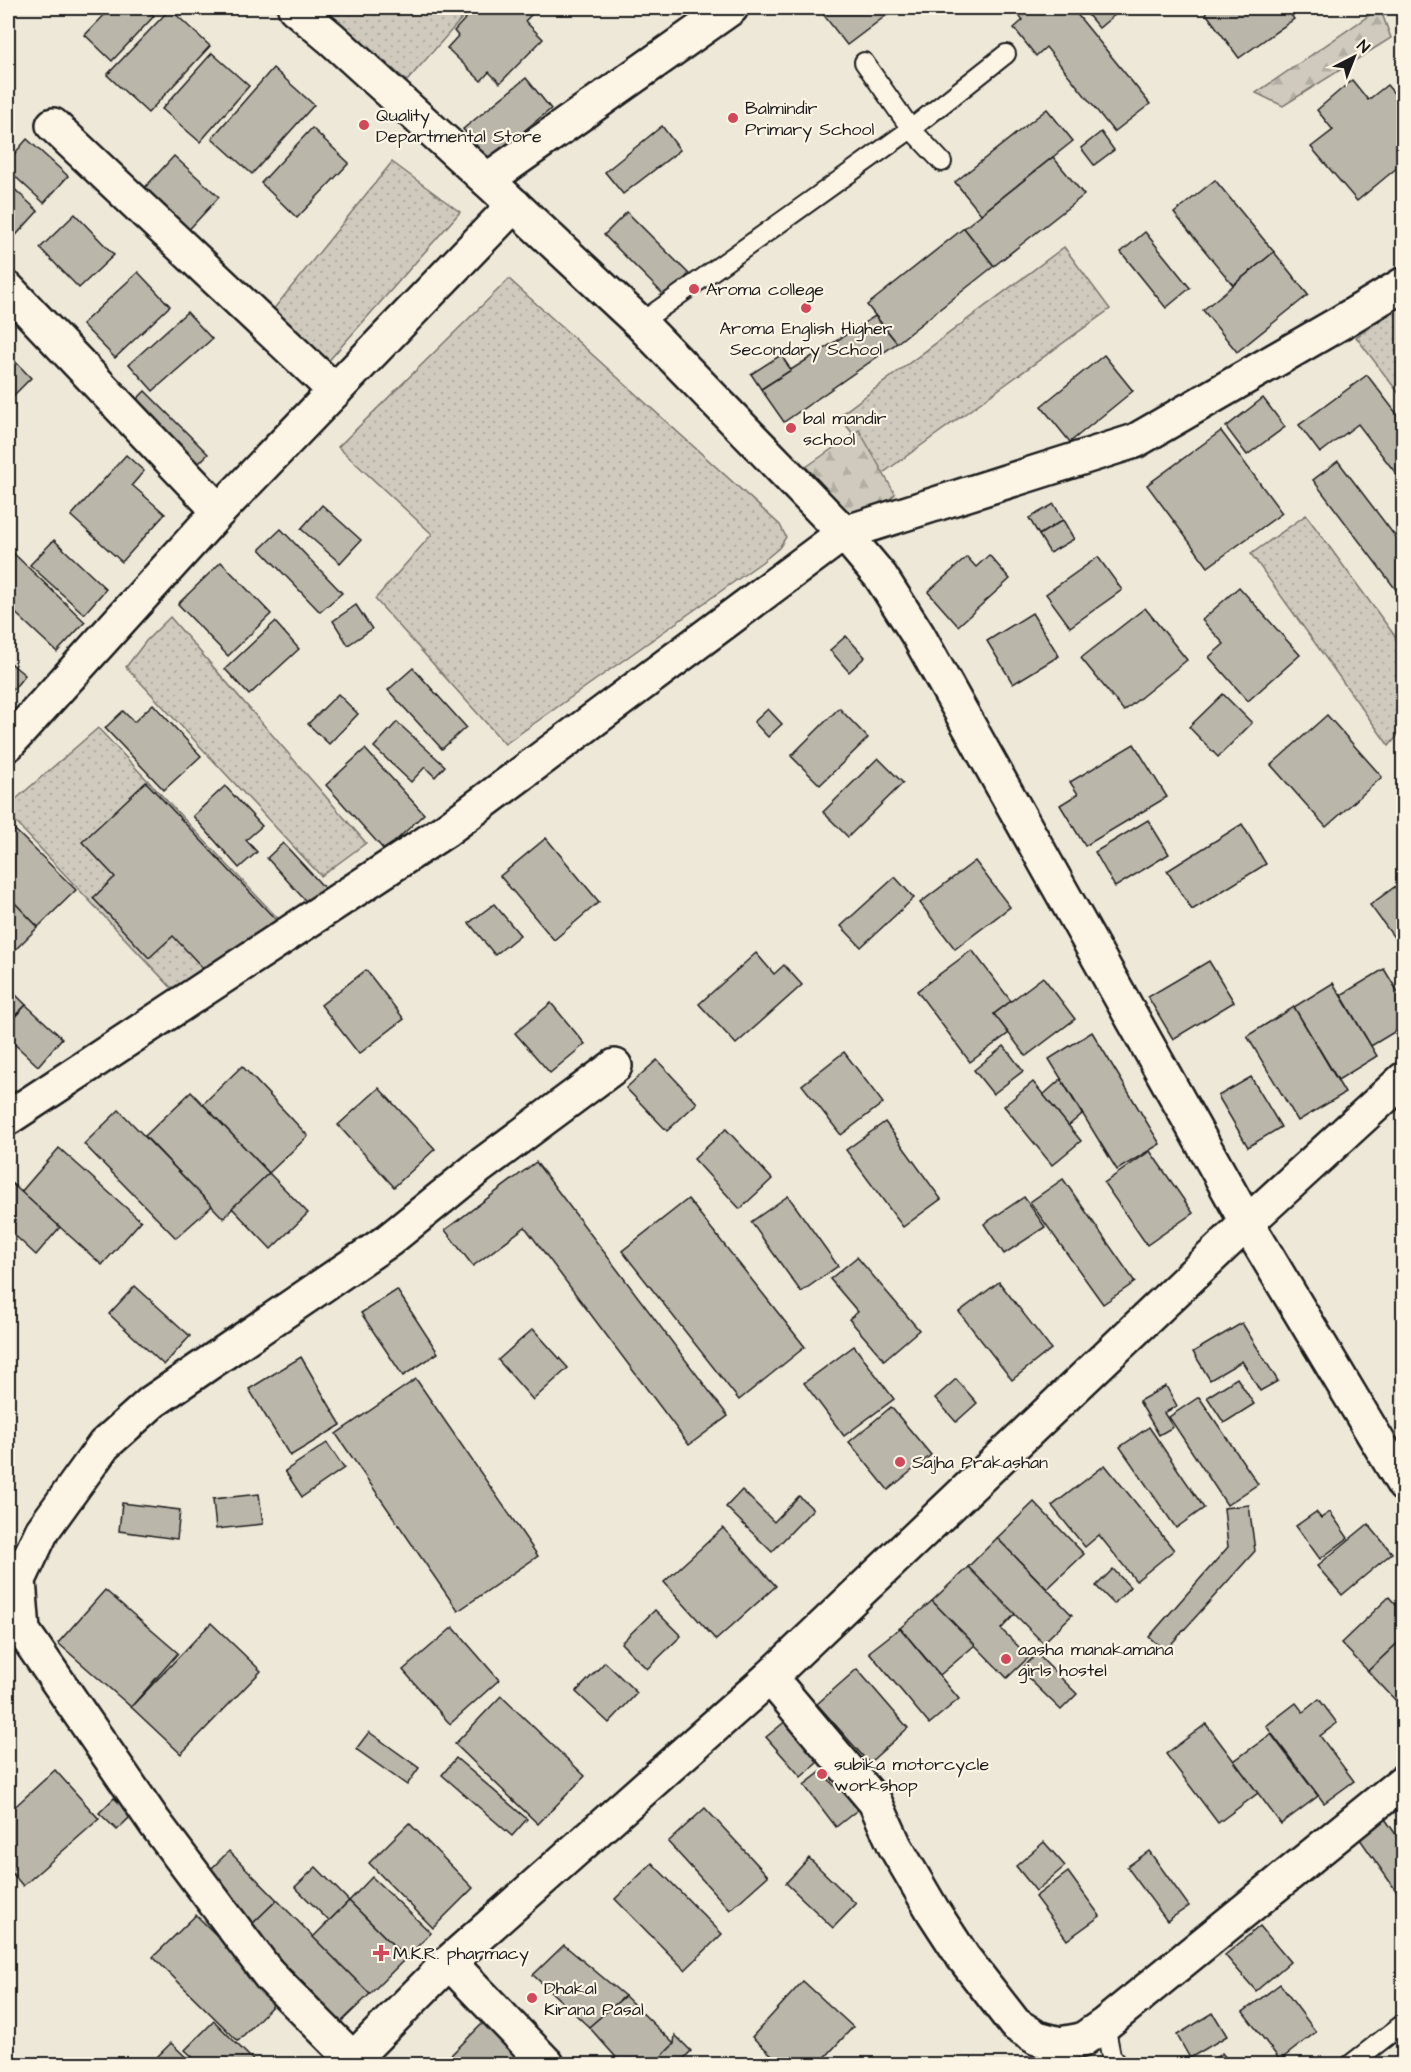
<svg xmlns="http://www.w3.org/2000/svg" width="1411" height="2072" font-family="'Architects Daughter',sans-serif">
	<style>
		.grass { fill: url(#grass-dots); stroke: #76736c; stroke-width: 1.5 }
		.forest { fill: url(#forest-firs); stroke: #76736c; stroke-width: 1.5 }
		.building { fill: #bab6aa; stroke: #1c1c1c; stroke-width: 1.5 }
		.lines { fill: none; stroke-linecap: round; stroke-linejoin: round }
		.service-casing { stroke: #1c1c1c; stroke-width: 22 }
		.minor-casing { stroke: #1c1c1c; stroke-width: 38 }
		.service { stroke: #fcf5e5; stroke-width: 18 }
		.minor { stroke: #fcf5e5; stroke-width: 33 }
		.poi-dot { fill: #d1495b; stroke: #fcf5e5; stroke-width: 2 }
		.labels { text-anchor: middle; stroke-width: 4.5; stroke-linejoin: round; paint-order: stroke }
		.poi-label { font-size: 18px; fill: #1c1c1c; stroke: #fcf5e5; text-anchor: start }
	</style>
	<defs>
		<pattern id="grass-dots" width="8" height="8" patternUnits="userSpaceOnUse" patternTransform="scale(1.5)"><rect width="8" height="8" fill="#cfcabd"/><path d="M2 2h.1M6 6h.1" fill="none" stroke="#b1ada2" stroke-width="1.8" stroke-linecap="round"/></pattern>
		<pattern id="forest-firs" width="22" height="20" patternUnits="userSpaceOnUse" patternTransform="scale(1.5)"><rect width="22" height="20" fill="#cfcabd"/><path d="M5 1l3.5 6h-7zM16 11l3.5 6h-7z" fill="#b1ada2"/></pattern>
	</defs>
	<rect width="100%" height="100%" fill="#eee8d9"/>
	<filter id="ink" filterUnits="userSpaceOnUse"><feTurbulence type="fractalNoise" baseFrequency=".0167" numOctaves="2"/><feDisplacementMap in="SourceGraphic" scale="12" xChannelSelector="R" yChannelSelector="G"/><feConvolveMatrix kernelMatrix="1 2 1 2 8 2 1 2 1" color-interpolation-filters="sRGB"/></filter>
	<g filter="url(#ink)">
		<!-- grass -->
		<g class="grass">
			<polygon points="323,8 471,8 407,81"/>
			<polygon points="392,162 460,212 317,374 272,311"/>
			<polygon points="1064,247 1110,309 883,473 839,416"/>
			<polygon points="509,279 780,525 786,537 779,548 762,562 505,744 375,599 432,534 338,447"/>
			<polygon points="1403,305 1403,399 1356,337"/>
			<polygon points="1306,515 1403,647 1403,729 1389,746 1251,554"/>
			<polygon points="170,617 366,843 321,876 126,667 146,641"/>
			<polygon points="98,728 289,930 179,996 8,814 8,806"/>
		</g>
		<!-- forest -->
		<g class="forest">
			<polygon points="1380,8 1391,38 1283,106 1256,93"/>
			<polygon points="859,430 895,494 862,527 806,467"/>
		</g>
		<!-- building -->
		<g class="building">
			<polygon points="111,8 144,8 154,16 112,61 85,35"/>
			<polygon points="485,8 527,8 533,13 525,21 543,39 500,83 489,72 481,81 447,48 458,36 454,31 474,9 479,14"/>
			<polygon points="822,8 896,8 847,45 819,9"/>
			<polygon points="1013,8 1072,8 1150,104 1114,132 1046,47 1036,56 1014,28 1023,20"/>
			<polygon points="1082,8 1123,8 1099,28"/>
			<polygon points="1202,8 1286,8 1294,19 1239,58"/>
			<polygon points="170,9 210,46 148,113 107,75"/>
			<polygon points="212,53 249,86 200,142 162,109"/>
			<polygon points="273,68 314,105 252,174 212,138"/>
			<polygon points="526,78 551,109 488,160 463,129"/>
			<polygon points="1352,80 1368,100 1387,85 1404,105 1404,162 1357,201 1311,147 1333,130 1317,110"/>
			<polygon points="1047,109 1073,141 981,214 955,182"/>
			<polygon points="662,126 680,150 623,194 605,172"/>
			<polygon points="312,128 349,163 297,218 261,183"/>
			<polygon points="1101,132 1114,150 1094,165 1081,148"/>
			<polygon points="27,139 68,176 44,203 8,170 8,161"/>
			<polygon points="174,156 219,197 183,236 138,195"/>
			<polygon points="1053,157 1084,195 994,266 964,228"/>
			<polygon points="1215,180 1274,252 1233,285 1174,213"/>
			<polygon points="8,183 38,211 8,244"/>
			<polygon points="627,212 689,274 666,297 604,235"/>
			<polygon points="75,214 114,255 79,288 40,248"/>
			<polygon points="964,228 994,266 897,343 867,305"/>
			<polygon points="1145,232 1190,288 1166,308 1121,252"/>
			<polygon points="1274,252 1308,295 1237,352 1203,310"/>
			<polygon points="138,272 170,306 115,358 82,324"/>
			<polygon points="187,312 212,339 153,391 129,364"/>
			<polygon points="875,316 897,343 784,422 761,389"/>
			<polygon points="8,354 31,378 8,401"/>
			<polygon points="781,355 791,370 761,389 751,374"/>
			<polygon points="1104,355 1133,391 1070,442 1041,406"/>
			<polygon points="1367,375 1404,423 1404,484 1358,424 1320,453 1299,425"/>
			<polygon points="145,391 208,454 189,473 126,410"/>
			<polygon points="1263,398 1285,427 1247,455 1226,427"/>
			<polygon points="1221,431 1282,513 1208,567 1147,485"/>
			<polygon points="126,455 144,471 132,485 165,514 122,562 71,516"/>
			<polygon points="1338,461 1404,548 1404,586 1397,591 1313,480"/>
			<polygon points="1054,504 1063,520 1039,535 1029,518"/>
			<polygon points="322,505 361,540 340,563 301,529"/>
			<polygon points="1063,520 1074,539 1050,553 1039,535"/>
			<polygon points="281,529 342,593 320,612 260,549"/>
			<polygon points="54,540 106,589 84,614 30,565"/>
			<polygon points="8,548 85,622 57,652 8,606"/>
			<polygon points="989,555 1010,579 958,626 928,592 967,557 976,567"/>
			<polygon points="1098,557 1122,590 1070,627 1046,594"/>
			<polygon points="221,562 271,614 228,656 178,604"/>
			<polygon points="1239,587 1300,655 1248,701 1209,657 1224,644 1202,620"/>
			<polygon points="356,605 372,629 348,645 333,621"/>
			<polygon points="1145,608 1187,660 1124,711 1081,658"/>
			<polygon points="1032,613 1059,656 1013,684 987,641"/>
			<polygon points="275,622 299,649 249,695 225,669"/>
			<polygon points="846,636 865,657 849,672 830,650"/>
			<polygon points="8,661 25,675 8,696"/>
			<polygon points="413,668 466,727 442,749 388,690"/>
			<polygon points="338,694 358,714 329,744 308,724"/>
			<polygon points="1223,694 1252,723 1218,757 1189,727"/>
			<polygon points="153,704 201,756 164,790 105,728 123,711 134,722"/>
			<polygon points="839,708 868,738 820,785 791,756"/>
			<polygon points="768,709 782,724 768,737 754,722"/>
			<polygon points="1327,715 1382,777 1326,827 1271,765"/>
			<polygon points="397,722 445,766 435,777 425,767 411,782 374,747"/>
			<polygon points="1134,744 1167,797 1085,846 1060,805 1078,794 1070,782"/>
			<polygon points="365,749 424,814 385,851 326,785"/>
			<polygon points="878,758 903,783 848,837 823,812"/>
			<polygon points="146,782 278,922 215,981 173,936 149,958 93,898 115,877 82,842"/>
			<polygon points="225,786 262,826 246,840 257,852 239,868 193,816"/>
			<polygon points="1148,820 1169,854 1115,887 1095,852"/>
			<polygon points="1242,824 1266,864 1192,910 1167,871"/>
			<polygon points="15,830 76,890 38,927 8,896 8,837"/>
			<polygon points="546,838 599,902 554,940 500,876"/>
			<polygon points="283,843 329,893 312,908 267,858"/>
			<polygon points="975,861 1010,907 955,949 920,903"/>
			<polygon points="895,877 914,898 861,947 841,926"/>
			<polygon points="1404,880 1404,951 1370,905"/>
			<polygon points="8,896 38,927 8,957"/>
			<polygon points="494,904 520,935 495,955 469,923"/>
			<polygon points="972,950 1011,1001 994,1014 1009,1033 970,1062 917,991"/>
			<polygon points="756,953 774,974 784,965 802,985 736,1044 699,1004"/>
			<polygon points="1209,961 1234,1002 1173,1039 1148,997"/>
			<polygon points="1384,969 1404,1002 1404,1026 1371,1046 1341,995"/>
			<polygon points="366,970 404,1019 359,1054 321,1005"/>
			<polygon points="1043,977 1075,1019 1026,1056 994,1014"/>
			<polygon points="1333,983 1377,1056 1338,1080 1294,1007"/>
			<polygon points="10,989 26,1005 8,1022 8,992"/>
			<polygon points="551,1003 585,1044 550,1073 515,1033"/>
			<polygon points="26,1005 62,1038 38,1066 8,1038 8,1024"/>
			<polygon points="1294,1007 1345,1093 1298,1121 1247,1036"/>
			<polygon points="1092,1032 1160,1144 1117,1170 1049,1059"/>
			<polygon points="1004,1046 1023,1071 993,1094 974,1070"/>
			<polygon points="844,1052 883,1103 841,1135 802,1085"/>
			<polygon points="657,1060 697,1103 667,1131 626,1088"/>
			<polygon points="242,1066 308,1136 269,1173 203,1104"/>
			<polygon points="1251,1077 1281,1127 1248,1147 1218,1096"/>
			<polygon points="1061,1079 1082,1114 1068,1126 1043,1095"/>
			<polygon points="1033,1082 1081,1141 1052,1165 1004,1106"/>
			<polygon points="379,1088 435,1149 394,1187 338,1125"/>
			<polygon points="191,1092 269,1173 223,1218 145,1136"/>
			<polygon points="119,1110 212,1206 176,1238 84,1144"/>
			<polygon points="885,1122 941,1199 903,1227 846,1150"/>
			<polygon points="726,1129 772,1179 740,1209 694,1159"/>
			<polygon points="59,1148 141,1221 102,1265 21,1192"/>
			<polygon points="1150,1151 1193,1213 1147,1245 1104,1183"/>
			<polygon points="536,1162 728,1416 689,1445 525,1227 473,1266 445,1230"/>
			<polygon points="269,1173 308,1213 271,1249 232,1208"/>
			<polygon points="1063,1179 1135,1282 1103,1304 1030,1202"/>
			<polygon points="8,1180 60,1227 36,1255 8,1229"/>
			<polygon points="788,1196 838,1266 801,1292 751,1222"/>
			<polygon points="1024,1197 1045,1227 1004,1254 984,1224"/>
			<polygon points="688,1199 805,1347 739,1400 622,1251"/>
			<polygon points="857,1257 919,1330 884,1360 849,1319 858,1312 830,1279"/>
			<polygon points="999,1282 1051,1349 1012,1380 959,1312"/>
			<polygon points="135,1286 190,1336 164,1365 109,1314"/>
			<polygon points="397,1290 438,1353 403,1376 361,1313"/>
			<polygon points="1242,1323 1278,1381 1260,1391 1242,1361 1210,1380 1193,1352"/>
			<polygon points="533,1329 568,1368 533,1400 498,1360"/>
			<polygon points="854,1346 894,1399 844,1436 804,1383"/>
			<polygon points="301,1357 341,1425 290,1456 249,1389"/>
			<polygon points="1237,1378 1254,1404 1224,1423 1207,1397"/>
			<polygon points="416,1379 538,1556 458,1611 336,1434"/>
			<polygon points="956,1379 977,1403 956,1422 935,1398"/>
			<polygon points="1166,1386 1177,1406 1164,1413 1173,1427 1159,1435 1139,1401"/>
			<polygon points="1199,1397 1258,1484 1227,1505 1169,1417"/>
			<polygon points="891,1407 931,1455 888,1490 849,1442"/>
			<polygon points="1149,1427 1204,1508 1176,1528 1120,1447"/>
			<polygon points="327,1443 344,1468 302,1497 285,1471"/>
			<polygon points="1105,1465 1174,1550 1136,1581 1099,1535 1085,1547 1052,1506"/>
			<polygon points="742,1490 774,1522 799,1496 813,1509 772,1552 726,1507"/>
			<polygon points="259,1494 263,1524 216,1529 213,1499"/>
			<polygon points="1034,1502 1084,1554 1047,1589 997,1538"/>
			<polygon points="122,1503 180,1510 177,1539 119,1531"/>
			<polygon points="1249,1505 1255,1551 1165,1651 1149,1637 1228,1547 1224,1508"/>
			<polygon points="1316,1512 1321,1518 1330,1512 1348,1538 1320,1559 1296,1526"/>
			<polygon points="1368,1524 1392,1553 1342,1595 1317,1566"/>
			<polygon points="723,1528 776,1586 716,1640 664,1582"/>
			<polygon points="997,1538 1072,1615 1043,1643 968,1567"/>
			<polygon points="968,1567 1015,1614 1001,1629 1029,1657 1007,1678 932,1601"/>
			<polygon points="1113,1569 1130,1587 1114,1604 1096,1586"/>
			<polygon points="105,1590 178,1653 131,1707 58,1643"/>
			<polygon points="1389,1597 1404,1614 1404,1637 1368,1671 1341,1643"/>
			<polygon points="932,1601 975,1645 940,1675 900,1628"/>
			<polygon points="655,1610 681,1636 647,1669 621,1643"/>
			<polygon points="211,1623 261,1671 181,1754 131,1707"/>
			<polygon points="453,1627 499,1680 450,1724 403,1670"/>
			<polygon points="900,1628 959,1699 929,1724 869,1652"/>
			<polygon points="1404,1637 1404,1697 1398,1703 1368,1671"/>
			<polygon points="1037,1654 1077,1694 1061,1710 1020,1670"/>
			<polygon points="605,1662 637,1693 609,1723 576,1692"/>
			<polygon points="857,1669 908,1728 869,1763 817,1704"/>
			<polygon points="501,1696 585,1776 538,1824 455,1744"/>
			<polygon points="1319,1699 1337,1723 1320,1736 1354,1781 1324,1803 1266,1726 1296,1703 1303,1712"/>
			<polygon points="792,1716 826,1755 801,1777 766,1737"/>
			<polygon points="1206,1724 1258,1793 1218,1823 1166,1754"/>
			<polygon points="369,1732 419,1768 407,1785 356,1749"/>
			<polygon points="1271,1734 1318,1796 1281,1824 1234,1761"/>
			<polygon points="456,1758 527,1819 512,1836 442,1775"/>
			<polygon points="55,1770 99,1819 23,1886 8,1868 8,1813"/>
			<polygon points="822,1771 836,1788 846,1781 865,1804 836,1827 804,1785"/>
			<polygon points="114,1798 132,1815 117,1830 99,1813"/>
			<polygon points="705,1808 768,1876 730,1910 668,1842"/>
			<polygon points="1383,1816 1404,1846 1404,1902 1357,1835"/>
			<polygon points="409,1823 473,1888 433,1928 369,1863"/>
			<polygon points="1044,1842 1065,1866 1036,1891 1016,1866"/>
			<polygon points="229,1851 277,1900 249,1927 201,1879"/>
			<polygon points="1149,1851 1189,1906 1167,1921 1127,1867"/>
			<polygon points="809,1858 856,1904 833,1928 786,1883"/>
			<polygon points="652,1863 722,1934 685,1970 615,1899"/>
			<polygon points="316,1867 349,1901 329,1921 295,1887"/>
			<polygon points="1068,1872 1100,1916 1067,1940 1035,1897"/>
			<polygon points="372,1877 431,1933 406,1958 349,1901"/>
			<polygon points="277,1900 370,1994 341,2022 249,1927"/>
			<polygon points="349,1901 406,1958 370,1994 313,1937"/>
			<polygon points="196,1915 280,1998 238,2041 153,1957"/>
			<polygon points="1260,1926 1290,1962 1256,1991 1225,1955"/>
			<polygon points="564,1945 625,1996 589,2027 533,1975"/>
			<polygon points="803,1981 853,2027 819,2064 782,2064 752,2037"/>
			<polygon points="1280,1984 1316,2032 1280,2060 1243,2012"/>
			<polygon points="625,1996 674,2044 654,2064 622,2064 589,2027"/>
			<polygon points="1213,2013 1227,2036 1190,2058 1177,2035"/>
			<polygon points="487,2019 533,2064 442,2064"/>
			<polygon points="214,2021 257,2064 200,2064 185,2050"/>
			<polygon points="675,2035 691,2051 678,2064 654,2064 674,2044"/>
			<polygon points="171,2043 193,2064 150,2064"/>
			<polygon points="1222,2053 1231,2064 1207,2064"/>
		</g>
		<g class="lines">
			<!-- service casing -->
			<g class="service-casing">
				<g id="service">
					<polyline points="864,62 911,129 942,162"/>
					<polyline points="640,323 911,129 1006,54"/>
					<polyline points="1105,2024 1111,2056 1118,2064"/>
					<polyline points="1351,2064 1404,2023"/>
				</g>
			</g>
			<!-- minor casing -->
			<g class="minor-casing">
				<g id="minor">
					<polyline points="295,8 332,39 487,180 640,323 844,533 881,577 918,635 1247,1223 1404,1485"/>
					<polyline points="53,125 335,391"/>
					<polyline points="487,180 731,8"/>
					<polyline points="8,289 219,511"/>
					<polyline points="8,744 219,511 514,205"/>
					<polyline points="8,1118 446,830 844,533 1135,441 1338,324 1404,284"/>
					<polyline points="770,1677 875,1802 895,1846 933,1911 963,1957 1015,2024 1037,2038 1060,2044 1082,2040 1105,2024 1404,1781"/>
					<polyline points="449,1962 547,2064"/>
					<polyline points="353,2059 270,1976 155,1823 23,1631 19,1580 42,1531 104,1445 152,1402 389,1240 479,1167 615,1066"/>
					<polyline points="348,2064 449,1962 770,1677 1247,1223 1404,1079"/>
				</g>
			</g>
			<!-- service -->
			<use href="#service" class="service"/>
			<!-- minor -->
			<use href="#minor" class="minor"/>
		</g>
	</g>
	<!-- markers -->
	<g class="poi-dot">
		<circle cx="733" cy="118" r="6"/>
		<circle cx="364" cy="125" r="6"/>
		<circle cx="694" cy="289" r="6"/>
		<circle cx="806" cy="308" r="6"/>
		<circle cx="791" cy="428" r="6"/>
		<circle cx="900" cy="1462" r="6"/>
		<circle cx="1006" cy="1659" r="6"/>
		<circle cx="822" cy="1774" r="6"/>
		<path d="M378 1944h6v6h6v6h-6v6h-6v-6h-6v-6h6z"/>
		<circle cx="532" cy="1998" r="6"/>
	</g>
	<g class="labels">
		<!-- poi labels -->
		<g class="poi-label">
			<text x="745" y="114">Balmindir<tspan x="745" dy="21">Primary School</tspan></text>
			<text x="376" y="121">Quality<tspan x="376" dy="21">Departmental Store</tspan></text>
			<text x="706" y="295">Aroma college</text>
			<text x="806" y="334" text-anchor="middle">Aroma English Higher<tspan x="806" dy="21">Secondary School</tspan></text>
			<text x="803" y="424">bal mandir<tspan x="803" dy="21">school</tspan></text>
			<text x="912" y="1468">Sajha Prakashan</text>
			<text x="1018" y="1655">aasha manakamana<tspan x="1018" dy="21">girls hostel</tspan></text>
			<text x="834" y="1770">subika motorcycle<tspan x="834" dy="21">workshop</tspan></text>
			<text x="393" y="1959">M.K.R. pharmacy</text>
			<text x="544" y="1994">Dhakal<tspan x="544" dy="21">Kirana Pasal</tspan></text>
		</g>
	</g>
	<!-- margin -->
	<rect width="1411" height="2072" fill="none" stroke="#fcf5e5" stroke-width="30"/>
	<rect x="15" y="15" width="1381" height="2042" fill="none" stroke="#1c1c1c" stroke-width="2" filter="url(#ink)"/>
	<!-- north arrow -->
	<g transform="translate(1354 57) rotate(42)" stroke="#fcf5e5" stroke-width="4.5" paint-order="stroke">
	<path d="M0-4.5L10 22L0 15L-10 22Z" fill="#1c1c1c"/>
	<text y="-9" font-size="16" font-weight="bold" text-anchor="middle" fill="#1c1c1c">N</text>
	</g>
</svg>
